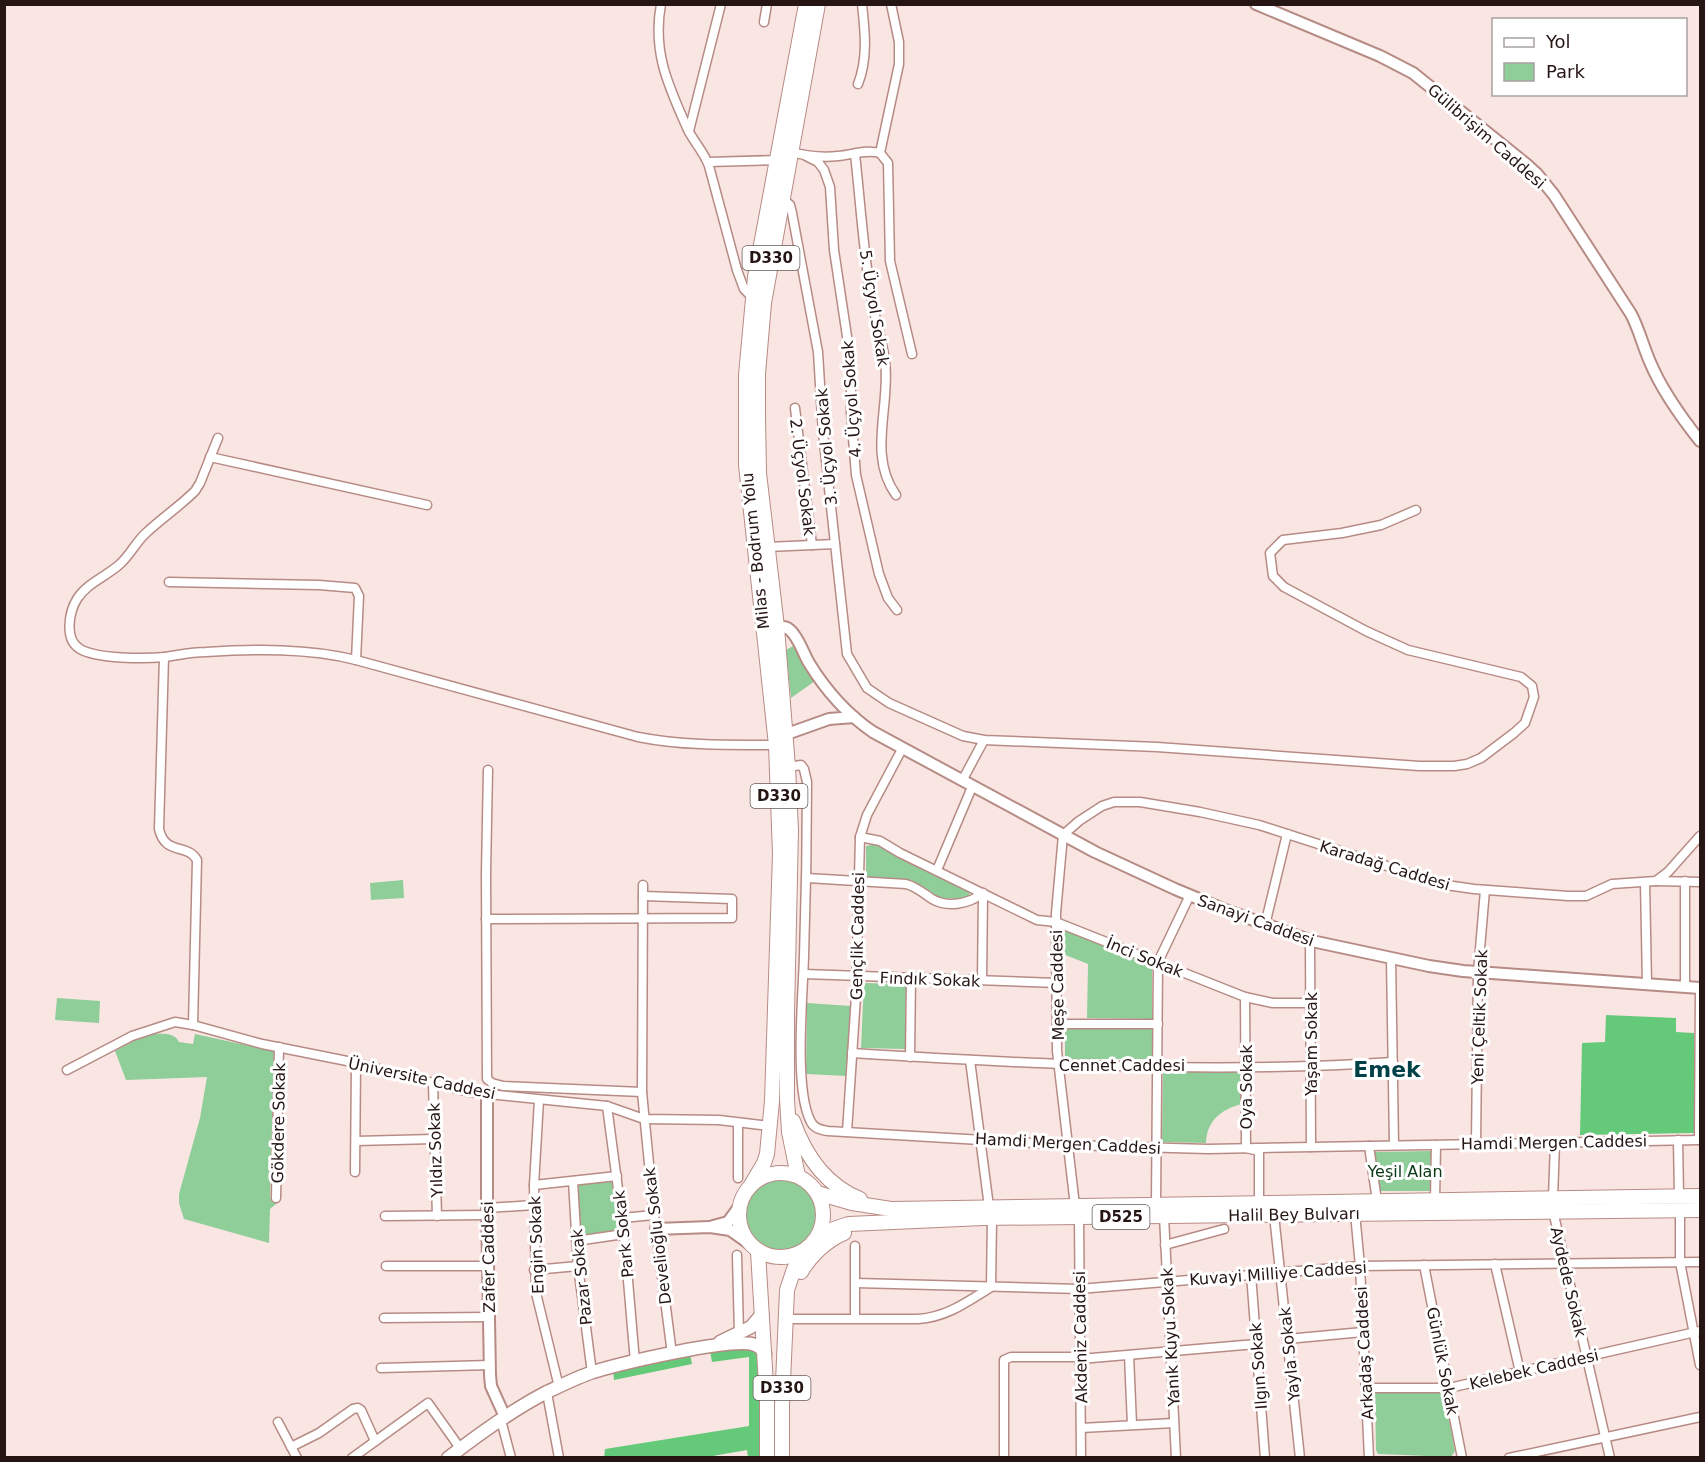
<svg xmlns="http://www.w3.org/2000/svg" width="1705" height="1462" font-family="'DejaVu Sans',sans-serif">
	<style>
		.green { fill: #8fcd99 }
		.forest { fill: #64ca79 }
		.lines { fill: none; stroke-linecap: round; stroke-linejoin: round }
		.minor-casing { stroke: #b78b85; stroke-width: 11 }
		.tertiary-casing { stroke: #b78b85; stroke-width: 14 }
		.secondary-casing { stroke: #b78b85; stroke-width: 15 }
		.trunk-casing { stroke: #b78b85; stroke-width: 16 }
		.minor { stroke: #fff; stroke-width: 8 }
		.tertiary { stroke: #fff; stroke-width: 10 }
		.secondary { stroke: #fff; stroke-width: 12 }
		.trunk { stroke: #fff; stroke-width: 14 }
		.labels { text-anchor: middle; stroke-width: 6; stroke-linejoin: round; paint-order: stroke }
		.shield { fill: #fff; stroke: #665b5a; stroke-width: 1.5 }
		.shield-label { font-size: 15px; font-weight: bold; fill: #251513 }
		.street-label { font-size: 16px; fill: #251513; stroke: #fff }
		.park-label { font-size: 16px; fill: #0b3616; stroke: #fff }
		.district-label { font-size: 22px; font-weight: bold; fill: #004149; stroke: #fff }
	</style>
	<rect width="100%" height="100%" fill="#f9e6e3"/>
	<!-- green -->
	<g class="green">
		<polygon points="793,646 815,681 791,698 786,650"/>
		<polygon points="877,844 970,892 968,899 939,898 924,887 917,883 866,878 866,846"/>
		<polygon points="403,880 404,898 371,900 370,883"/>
		<polygon points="1064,929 1152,964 1152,1019 1087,1018 1088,964 1063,954"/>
		<polygon points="864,983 906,984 905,1049 861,1048"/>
		<polygon points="57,998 100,1001 99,1023 55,1020"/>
		<polygon points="807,1003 851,1006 847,1076 806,1074"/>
		<polygon points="1065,1028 1152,1029 1152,1059 1065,1059"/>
		<path d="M 153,1034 C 163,1034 174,1032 179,1042 L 193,1044 L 195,1034 L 274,1051 L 270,1198 L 281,1200 L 270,1209 L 269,1243 L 184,1219 L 179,1203 L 179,1194 L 200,1118 L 207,1077 L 126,1080 L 115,1051 L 137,1039 Z"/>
		<path d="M 1163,1071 L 1242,1071 L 1241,1104 C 1221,1110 1207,1120 1206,1143 L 1162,1142 Z"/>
		<polygon points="1432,1151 1431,1191 1380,1191 1375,1152"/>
		<polygon points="617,1176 624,1234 576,1241 573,1181"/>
		<circle cx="782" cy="1215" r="37"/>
		<polygon points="1375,1391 1444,1391 1455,1451 1451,1457 1378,1454 1376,1450"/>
	</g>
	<!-- forest -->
	<g class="forest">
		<polygon points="1606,1015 1676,1018 1676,1032 1694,1033 1694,1133 1580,1135 1582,1043 1605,1042"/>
		<polygon points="750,1345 762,1355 761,1457 748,1457 747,1450 707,1457 604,1458 605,1449 749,1426 749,1357 712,1362 710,1351"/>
		<polygon points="690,1354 692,1364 614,1380 613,1370"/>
	</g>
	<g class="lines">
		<!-- minor casing -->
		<g class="minor-casing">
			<g id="minor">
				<path d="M 661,4 C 652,53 669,87 688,130 C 694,142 704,152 709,166 L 737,270 L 744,289 L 752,297"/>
				<polyline points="891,4 899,42 899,64 880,153 888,163 890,261 912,354"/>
				<polyline points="764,22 767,4"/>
				<path d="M 858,84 C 868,59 865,31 862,4"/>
				<polyline points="689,131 721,4"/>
				<path d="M 791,152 C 807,156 822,158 838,156 C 852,155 866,149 880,153"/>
				<path d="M 855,154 C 860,199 863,245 870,290 C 873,314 882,337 885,361 C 891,405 867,455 896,495"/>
				<polyline points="806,156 818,162 824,170 830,187 834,250 851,363 851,413 856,475 879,574 888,598 897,610"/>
				<polyline points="708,162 777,160"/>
				<polyline points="782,198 790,205 792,213 818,352 823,433 847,654 867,688 889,703 963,736 984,740 1157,747 1419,766 1454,766 1467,764 1481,758 1514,733 1525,723 1534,697 1532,686 1521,677 1408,650 1366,631 1284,587 1273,576 1270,553 1283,540 1342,533 1381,525 1416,510"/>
				<polyline points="795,408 812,545"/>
				<path d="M 218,438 L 200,483 L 195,491 C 180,506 162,518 146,533 C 136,542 130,555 120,564 C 107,576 87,583 77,599 C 69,612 64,640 80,649 C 97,659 145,659 165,657 C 179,655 192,652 206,652 C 255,649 308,648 356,660 L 638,737 C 684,746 730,745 776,745"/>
				<polyline points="210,457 427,505"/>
				<polyline points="767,547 835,544"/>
				<polyline points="169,582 319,585 355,588 359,596 356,660"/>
				<path d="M 164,657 L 159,829 C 165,856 188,843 197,860 L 193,1025"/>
				<path d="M 788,767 L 801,765 L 804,769 L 807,782 C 807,840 806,898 804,956 C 803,995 794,1087 810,1120 C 813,1128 820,1130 828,1131 L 1067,1145 L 1208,1149 L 1700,1140"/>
				<polyline points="488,770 486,873 487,1079 492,1083 503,1086 642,1092"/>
				<polyline points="962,781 984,740"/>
				<polyline points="860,837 880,841 900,853 1037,920 1056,922 1245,997 1273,1003 1310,1003"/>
				<polyline points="937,870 972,787"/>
				<path d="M 807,878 L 906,884 C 917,887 923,893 932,899 C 948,908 969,904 983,893"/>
				<polyline points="1656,881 1700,882"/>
				<polyline points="1645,882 1647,984"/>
				<polyline points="643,885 642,1092 654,1215 672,1354"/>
				<polyline points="486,919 732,918 732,899 643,896"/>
				<polyline points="1265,925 1287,834"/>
				<polyline points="1310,941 1311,1147"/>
				<polyline points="1391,958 1394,1145"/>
				<polyline points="804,974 1057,983"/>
				<polyline points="982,980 983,893"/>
				<polyline points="1685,987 1685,881"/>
				<polyline points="1245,997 1246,1148 1259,1151 1259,1203"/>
				<polyline points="1058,1024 1158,1024"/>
				<path d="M 852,1053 C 1032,1064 1213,1074 1393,1062"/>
				<polyline points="910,1057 911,978"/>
				<polyline points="970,1060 989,1207"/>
				<polyline points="67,1070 132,1036 175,1022 193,1025 262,1044 352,1062 469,1092 607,1106 644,1119 719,1120 761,1125"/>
				<polyline points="433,1084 437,1216"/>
				<polyline points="539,1100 534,1185 536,1293 559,1387"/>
				<polyline points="607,1106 624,1234 635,1362"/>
				<polyline points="738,1123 738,1178"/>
				<polyline points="847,1132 856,996 860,837 867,815 902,749"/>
				<polyline points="1678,1140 1679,1196"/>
				<polyline points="1699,1140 1700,988"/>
				<polyline points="356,1141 434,1139"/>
				<polyline points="1476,1144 1478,972 1485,890"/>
				<polyline points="1369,1146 1377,1201"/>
				<polyline points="355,1172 356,1064"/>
				<polyline points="573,1181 578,1266 592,1373"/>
				<polyline points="534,1185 617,1176"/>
				<polyline points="276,1198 279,1047"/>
				<polyline points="1553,1198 1555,1142"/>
				<polyline points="1435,1200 1436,1145"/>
				<polyline points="1156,1204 1158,962 1190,895"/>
				<polyline points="1075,1206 1057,1051 1056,913 1063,835 1079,821 1102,806 1114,802 1140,802 1200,812 1259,825 1446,885 1474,889 1568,896 1586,896 1612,884 1656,881 1668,872 1700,836"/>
				<polyline points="487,1208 534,1205"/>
				<polyline points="1680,1210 1680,1262 1700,1365"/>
				<polyline points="1553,1211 1610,1458"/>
				<polyline points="1355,1213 1360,1266 1369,1458"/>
				<polyline points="1274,1215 1300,1458"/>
				<polyline points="385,1216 487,1215"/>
				<polyline points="1164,1216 1176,1458"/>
				<polyline points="1079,1217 1081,1458"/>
				<polyline points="622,1218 654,1215"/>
				<polyline points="576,1241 624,1234"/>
				<polyline points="1165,1245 1224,1229"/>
				<polyline points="737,1255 739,1334"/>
				<polyline points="1495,1264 1520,1372"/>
				<polyline points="1424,1265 1462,1458"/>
				<polyline points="386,1266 488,1266"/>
				<polyline points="534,1270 578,1266"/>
				<polyline points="1251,1274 1265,1458"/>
				<polyline points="856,1283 1079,1289 1360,1266 1700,1262"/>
				<polyline points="384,1318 489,1317"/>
				<polyline points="855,1318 855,1246"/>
				<path d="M 785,1319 L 918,1319 C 947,1317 967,1302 991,1287 L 992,1218"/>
				<polyline points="1287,1339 1363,1332"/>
				<polyline points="1129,1355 1132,1425"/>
				<polyline points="1080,1359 1256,1344"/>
				<polyline points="381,1368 490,1365"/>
				<polyline points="1366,1388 1449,1388 1700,1331"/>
				<polyline points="547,1393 559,1458"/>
				<polyline points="501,1420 511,1458"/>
				<polyline points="278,1422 297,1458"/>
				<polyline points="1081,1428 1174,1423"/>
				<polyline points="291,1447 319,1433 353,1409 358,1408 361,1410 375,1441"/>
				<polyline points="352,1458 428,1403 460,1448"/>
				<polyline points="1004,1458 1004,1360 1011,1357 1080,1357"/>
				<polyline points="1509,1458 1700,1417"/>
			</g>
		</g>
		<!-- tertiary casing -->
		<g class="tertiary-casing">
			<g id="tertiary">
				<path d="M 1256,4 L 1380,56 L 1413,73 L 1526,164 L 1537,174 L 1554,195 L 1631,314 C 1639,329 1643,346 1650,362 C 1662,391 1681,417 1700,441"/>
				<path d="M 777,627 C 782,627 786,626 790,630 C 799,638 803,653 809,663 C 825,689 848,715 873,732 L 1095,852 L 1175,889 L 1223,909 L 1312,941 L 1429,966 L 1463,971 L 1700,988"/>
				<polyline points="784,735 829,719 854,717"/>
				<polyline points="487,1094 487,1208 490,1375 491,1386 505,1417"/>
				<polyline points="713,1226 728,1222 739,1207"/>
				<polyline points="656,1229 710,1227 730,1230 747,1242"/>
			</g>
		</g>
		<!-- secondary casing -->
		<g class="secondary-casing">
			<g id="secondary">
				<polyline points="720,1342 751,1327 762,1314"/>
				<path d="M 448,1458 C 479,1434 512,1410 547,1392 C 562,1385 578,1377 593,1372 C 619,1364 735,1336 755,1345 C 760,1346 762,1350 765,1354"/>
			</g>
		</g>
		<!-- trunk casing -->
		<g class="trunk-casing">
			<g id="trunk">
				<path d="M 793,1121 C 805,1155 825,1185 860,1199"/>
				<circle cx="781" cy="1215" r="42"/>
				<polyline points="798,1176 789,1132 787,1099 787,1014 791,830 788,767 777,627 759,473 758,415 758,374 764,303 818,4"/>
				<polyline points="751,1185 764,1163 767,1154 772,1101 780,854 776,745 746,465 746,375 755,277 806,4"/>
				<polyline points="817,1193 852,1203 891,1209 1700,1196"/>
				<path d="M 814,1242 C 825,1231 836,1228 849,1224 L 983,1218 L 1700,1210"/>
				<polyline points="758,1252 767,1401 767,1458"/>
				<path d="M 801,1272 C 810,1256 827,1240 844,1233"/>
				<polyline points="782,1458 782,1405 787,1290 794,1269 805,1251"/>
			</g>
		</g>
		<!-- minor -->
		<use href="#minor" class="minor"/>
		<!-- tertiary -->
		<use href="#tertiary" class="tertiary"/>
		<!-- secondary -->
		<use href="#secondary" class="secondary"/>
		<!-- trunk -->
		<use href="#trunk" class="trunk"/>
	</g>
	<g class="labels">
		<!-- shield labels -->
		<g class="shield">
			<rect x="742.5" y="246" width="57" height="24" rx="4.5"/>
			<rect x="750.5" y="784" width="57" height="24" rx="4.5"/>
			<rect x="1092.5" y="1205" width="57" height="24" rx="4.5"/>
			<rect x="753.5" y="1376" width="57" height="24" rx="4.5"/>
		</g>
		<g class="shield-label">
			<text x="771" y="263">D330</text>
			<text x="779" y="801">D330</text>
			<text x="1121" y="1222">D525</text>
			<text x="782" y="1393">D330</text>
		</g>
		<!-- street labels -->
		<g class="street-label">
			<text transform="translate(1487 136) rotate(41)" y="6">Gülibrişim Caddesi</text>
			<text transform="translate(875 308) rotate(81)" y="6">5. Üçyol Sokak</text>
			<text transform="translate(851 399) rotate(-94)" y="6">4. Üçyol Sokak</text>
			<text transform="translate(826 447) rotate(-95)" y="6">3. Üçyol Sokak</text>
			<text transform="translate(803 477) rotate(83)" y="6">2. Üçyol Sokak</text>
			<text transform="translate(755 551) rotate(-96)" y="6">Milas - Bodrum Yolu</text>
			<text transform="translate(1385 865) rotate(17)" y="6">Karadağ Caddesi</text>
			<text transform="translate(1256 920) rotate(20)" y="6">Sanayi Caddesi</text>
			<text transform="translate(857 936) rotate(-89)" y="6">Gençlik Caddesi</text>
			<text transform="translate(1145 957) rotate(22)" y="6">İnci Sokak</text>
			<text transform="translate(930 979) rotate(2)" y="6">Fındık Sokak</text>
			<text transform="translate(1057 985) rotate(-91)" y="6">Meşe Caddesi</text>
			<text transform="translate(1479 1017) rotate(-88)" y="6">Yeni Çeltik Sokak</text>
			<text transform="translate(1311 1044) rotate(-90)" y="6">Yaşam Sokak</text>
			<text x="1122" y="1071">Cennet Caddesi</text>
			<text transform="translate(422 1078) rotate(12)" y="6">Üniversite Caddesi</text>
			<text transform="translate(1246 1087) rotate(-90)" y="6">Oya Sokak</text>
			<text transform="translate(278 1123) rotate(-89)" y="6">Gökdere Sokak</text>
			<text transform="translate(1554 1142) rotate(-1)" y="6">Hamdi Mergen Caddesi</text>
			<text transform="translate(1068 1143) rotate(3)" y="6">Hamdi Mergen Caddesi</text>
			<text transform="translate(435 1150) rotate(-92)" y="6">Yıldız Sokak</text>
			<text transform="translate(1294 1214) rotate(-1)" y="6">Halil Bey Bulvarı</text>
			<text transform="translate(623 1234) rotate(-96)" y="6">Park Sokak</text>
			<text transform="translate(657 1236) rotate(-97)" y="6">Develioğlu Sokak</text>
			<text transform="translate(536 1245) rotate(-92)" y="6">Engin Sokak</text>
			<text transform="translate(488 1257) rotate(-91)" y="6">Zafer Caddesi</text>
			<text transform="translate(1278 1273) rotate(-4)" y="6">Kuvayi Milliye Caddesi</text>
			<text transform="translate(581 1277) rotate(-96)" y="6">Pazar Sokak</text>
			<text transform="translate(1569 1282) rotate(77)" y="6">Aydede Sokak</text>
			<text transform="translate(1080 1337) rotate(-91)" y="6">Akdeniz Caddesi</text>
			<text transform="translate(1170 1337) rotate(-93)" y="6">Yanık Kuyu Sokak</text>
			<text transform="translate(1364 1353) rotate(-93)" y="6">Arkadaş Caddesi</text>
			<text transform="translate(1289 1354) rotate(-96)" y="6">Yayla Sokak</text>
			<text transform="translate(1443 1361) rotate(79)" y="6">Günlük Sokak</text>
			<text transform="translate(1258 1366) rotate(-94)" y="6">Ilgın Sokak</text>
			<text transform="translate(1534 1369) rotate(-13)" y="6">Kelebek Caddesi</text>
		</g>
		<!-- park labels -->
		<g class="park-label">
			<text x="1405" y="1177">Yeşil Alan</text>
		</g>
		<!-- district labels -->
		<g class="district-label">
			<text x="1387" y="1077">Emek</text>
		</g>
	</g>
	<!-- border -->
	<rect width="1705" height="1462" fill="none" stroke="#251513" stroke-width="12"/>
	<!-- legend -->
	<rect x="1492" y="18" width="195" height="78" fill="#ffffff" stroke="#a8a1a1" stroke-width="1.5"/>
	<rect x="1504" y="38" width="30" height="9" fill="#ffffff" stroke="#a8a1a1" stroke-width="1.5"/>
	<text x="1546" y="48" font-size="18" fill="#251513">Yol</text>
	<rect x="1504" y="63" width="30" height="18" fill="#8fcd99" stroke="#a8a1a1" stroke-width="1.5"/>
	<text x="1546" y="78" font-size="18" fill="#251513">Park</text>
</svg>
